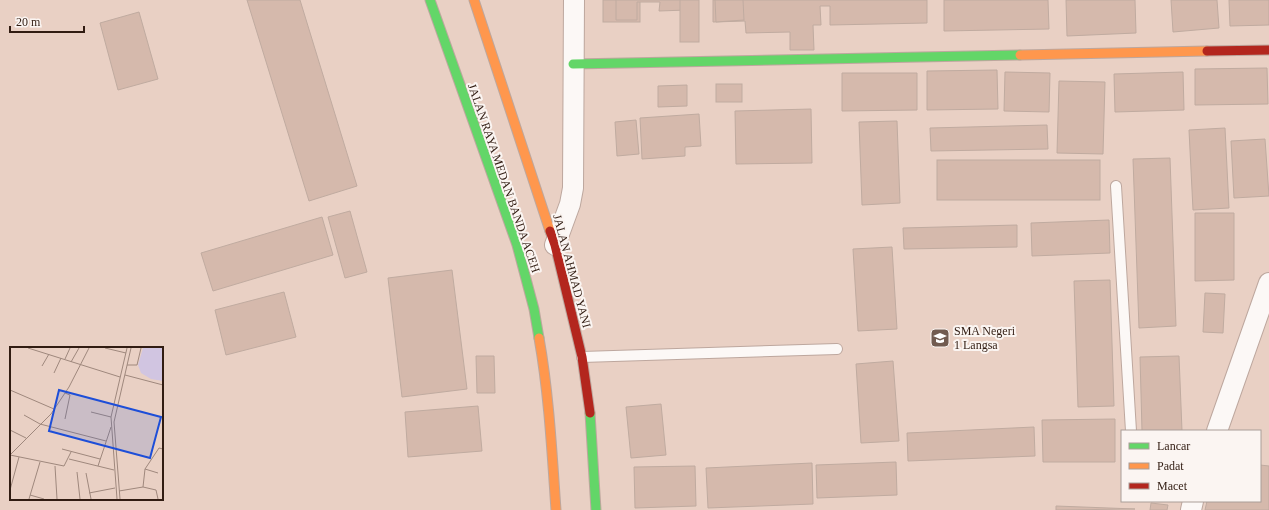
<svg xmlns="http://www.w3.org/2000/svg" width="1269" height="510" font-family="Georgia,serif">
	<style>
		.building { fill: #d5b9ac; stroke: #c0aba0 }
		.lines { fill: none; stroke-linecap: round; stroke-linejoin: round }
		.lane-casing { stroke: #bda79e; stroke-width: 12 }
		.street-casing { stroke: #bda79e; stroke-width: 22 }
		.fast-casing { stroke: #bda79e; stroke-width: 11 }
		.slow-casing { stroke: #bda79e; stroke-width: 11 }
		.jam-casing { stroke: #bda79e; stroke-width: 11 }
		.lane { stroke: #fcf8f6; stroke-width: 10 }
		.street { stroke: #fcf8f6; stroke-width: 20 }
		.fast { stroke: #63d668; stroke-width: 9 }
		.slow { stroke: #ff974d; stroke-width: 9 }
		.jam { stroke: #b3261e; stroke-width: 9 }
		.labels { text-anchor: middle; stroke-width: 4; stroke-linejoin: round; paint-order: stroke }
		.street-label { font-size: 12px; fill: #311c12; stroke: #fbf5f2 }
		.poi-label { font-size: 12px; fill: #311c12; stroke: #fbf5f2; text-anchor: start }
		.inset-road { fill: none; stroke: #9f887d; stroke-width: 1 }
		.view { fill: #1d4ed8; fill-opacity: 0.15; stroke: #1d4ed8; stroke-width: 2 }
		.inset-edge { fill: none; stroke: #311c12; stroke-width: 2 }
	</style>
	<rect width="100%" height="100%" fill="#e9d0c4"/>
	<!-- building -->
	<g class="building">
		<polygon points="247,0 300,0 357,186 309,201"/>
		<rect x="603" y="0" width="37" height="22"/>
		<polygon points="616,0 690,0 687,10 659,11 660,2 637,2 637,20 616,20"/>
		<rect x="680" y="0" width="19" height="42"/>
		<polygon points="713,0 927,0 927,23 830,25 830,6 820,6 821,25 813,25 814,50 790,50 790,32 746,33 745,21 713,22"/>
		<polygon points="715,0 743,0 744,20 716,22"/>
		<polygon points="944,0 1048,0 1049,29 944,31"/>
		<polygon points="1066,0 1135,0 1136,33 1067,36"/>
		<polygon points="1171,0 1217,0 1219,28 1173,32"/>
		<polygon points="1229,0 1269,0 1269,25 1230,26"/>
		<polygon points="139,12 158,79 118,90 100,23"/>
		<polygon points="1267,68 1268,104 1195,105 1195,69"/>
		<polygon points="997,70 998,109 927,110 927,71"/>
		<polygon points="1005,72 1050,73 1049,112 1004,111"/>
		<polygon points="1183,72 1184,110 1115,112 1114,74"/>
		<polygon points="842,73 917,73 917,110 842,111"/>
		<polygon points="1059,81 1105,82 1103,154 1057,153"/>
		<rect x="716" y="84" width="26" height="18"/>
		<polygon points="687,85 687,106 658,107 658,86"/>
		<polygon points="811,109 812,163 736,164 735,111"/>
		<polygon points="699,114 701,146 685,147 685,156 642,159 640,118"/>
		<polygon points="636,120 639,154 617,156 615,122"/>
		<polygon points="897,121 900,203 862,205 859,122"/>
		<polygon points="1047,125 1048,149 931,151 930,128"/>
		<polygon points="1225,128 1229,208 1193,210 1189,130"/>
		<polygon points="1265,139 1269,196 1234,198 1231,141"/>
		<polygon points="1170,158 1176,326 1139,328 1133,159"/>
		<rect x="937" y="160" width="163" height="40"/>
		<polygon points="350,211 367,272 345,278 328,217"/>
		<polygon points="1195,213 1234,213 1234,280 1195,281"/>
		<polygon points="322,217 333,255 213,291 201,253"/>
		<polygon points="1109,220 1110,253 1032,256 1031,223"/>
		<polygon points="1017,225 1017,247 904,249 903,228"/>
		<polygon points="892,247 897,329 858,331 853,249"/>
		<polygon points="452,270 467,389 402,397 388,278"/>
		<polygon points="1110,280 1114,406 1078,407 1074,281"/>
		<polygon points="284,292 296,337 226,355 215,310"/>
		<polygon points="1205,293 1225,294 1223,333 1203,332"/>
		<polygon points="476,356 494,356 495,393 477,393"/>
		<polygon points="1179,356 1182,431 1142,431 1140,357"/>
		<polygon points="893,361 899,441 861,443 856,364"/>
		<polygon points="661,404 666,455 631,458 626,407"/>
		<polygon points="478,406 482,451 408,457 405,412"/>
		<polygon points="1115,419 1115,462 1043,462 1042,420"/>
		<polygon points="1034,427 1035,456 908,461 907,433"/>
		<polygon points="896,462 897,495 817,498 816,465"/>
		<polygon points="812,463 813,504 708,508 706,468"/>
		<polygon points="1260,465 1269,466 1269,510 1205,510 1207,501 1260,501"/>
		<polygon points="695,466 696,506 635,508 634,467"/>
		<polygon points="1151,503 1168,505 1167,510 1150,510"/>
		<polygon points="1056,506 1135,509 1056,510"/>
	</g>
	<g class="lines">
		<!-- lane casing -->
		<g class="lane-casing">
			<g id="lane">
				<polyline points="1116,186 1131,431"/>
				<polyline points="582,357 837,349"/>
			</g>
		</g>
		<!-- street casing -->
		<g class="street-casing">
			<g id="street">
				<polyline points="555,245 570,204 573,188 574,0"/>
				<polyline points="1217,431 1269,283"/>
				<polyline points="1191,510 1193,501"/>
			</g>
		</g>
		<!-- fast casing -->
		<g class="fast-casing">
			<g id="fast">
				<polyline points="430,0 517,245 534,309 539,338"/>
				<polyline points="573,64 1020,55"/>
				<polyline points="590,413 596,510"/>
			</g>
		</g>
		<!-- slow casing -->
		<g class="slow-casing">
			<g id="slow">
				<polyline points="474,0 550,231"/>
				<polyline points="1020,55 1207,51"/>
				<path d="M 539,338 C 549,394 552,453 556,510"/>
			</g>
		</g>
		<!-- jam casing -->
		<g class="jam-casing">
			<g id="jam">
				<polyline points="1207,51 1269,50"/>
				<polyline points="550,231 555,245 582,357 590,413"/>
			</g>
		</g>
		<!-- lane -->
		<use href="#lane" class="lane"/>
		<!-- street -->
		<use href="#street" class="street"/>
		<!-- fast -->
		<use href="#fast" class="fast"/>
		<!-- slow -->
		<use href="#slow" class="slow"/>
		<!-- jam -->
		<use href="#jam" class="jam"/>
	</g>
	<!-- icons -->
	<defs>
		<g id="school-square" transform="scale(1)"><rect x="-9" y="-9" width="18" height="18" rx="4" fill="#715b50" stroke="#fbf5f2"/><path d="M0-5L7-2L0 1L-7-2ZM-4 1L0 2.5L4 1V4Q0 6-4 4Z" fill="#fff"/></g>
	</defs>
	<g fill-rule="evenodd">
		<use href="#school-square" x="940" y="338"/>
	</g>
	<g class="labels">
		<!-- street labels -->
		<g class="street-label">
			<text transform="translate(504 178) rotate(71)" y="4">JALAN RAYA MEDAN BANDA ACEH</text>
			<text transform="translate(572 271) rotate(75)" y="4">JALAN AHMAD YANI</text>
		</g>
		<!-- poi labels -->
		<g class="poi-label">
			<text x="954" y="335">SMA Negeri<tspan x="954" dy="14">1 Langsa</tspan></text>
		</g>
	</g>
	<!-- overview -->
	<g transform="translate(10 347)">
		<rect width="153" height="153" fill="#e9d0c4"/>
		<path d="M 133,1 L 153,1 L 153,34 L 141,32 L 131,26 L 128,18 Z" fill="#d1c5e1"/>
		<path class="inset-road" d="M 18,1 L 110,30M 95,1 L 116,6M 55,12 L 60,1M 61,15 L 69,1M 117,18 L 127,18 L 131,1M 32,19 L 39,7M 44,26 L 51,11M 115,28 L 153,38M 0,43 L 44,62M 55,46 L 60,48 L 55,72M 81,65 L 101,70M 14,68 L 30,77 L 96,94M 0,83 L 16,91M 52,102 L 90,112M 0,108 L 41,67 L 59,40 L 79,1M 0,108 L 54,119 L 61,105M 59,112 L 104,123M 45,119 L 47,152M 88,119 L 101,80M 135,122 L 148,126M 67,125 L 70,152M 76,126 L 81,152M 133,140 L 135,122 L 149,101 L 153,102M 0,143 L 9,110M 109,144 L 133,140 L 146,143 L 148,152M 79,146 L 105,141M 20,148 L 34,152M 19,152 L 30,115M 107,152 L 101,70 L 117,1M 110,152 L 104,75 L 121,1"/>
		<path class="view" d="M 49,43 L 151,70 L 140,111 L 39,84 Z"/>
		<rect width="153" height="153" class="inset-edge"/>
	</g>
	<!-- legend -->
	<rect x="1121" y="430" width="140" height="72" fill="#fbf5f2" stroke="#aa9e98"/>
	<rect x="1129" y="443" width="20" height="6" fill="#63d668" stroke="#aa9e98"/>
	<text x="1157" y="450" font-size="12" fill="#311c12">Lancar</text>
	<rect x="1129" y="463" width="20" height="6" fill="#ff974d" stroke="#aa9e98"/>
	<text x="1157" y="470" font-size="12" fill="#311c12">Padat</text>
	<rect x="1129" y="483" width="20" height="6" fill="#b3261e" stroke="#aa9e98"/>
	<text x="1157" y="490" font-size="12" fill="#311c12">Macet</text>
	<!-- scale -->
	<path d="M10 26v6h74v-6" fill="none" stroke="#311c12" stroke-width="2"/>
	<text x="16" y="26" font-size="12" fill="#311c12" stroke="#fbf5f2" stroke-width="3" paint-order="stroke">20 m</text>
</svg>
